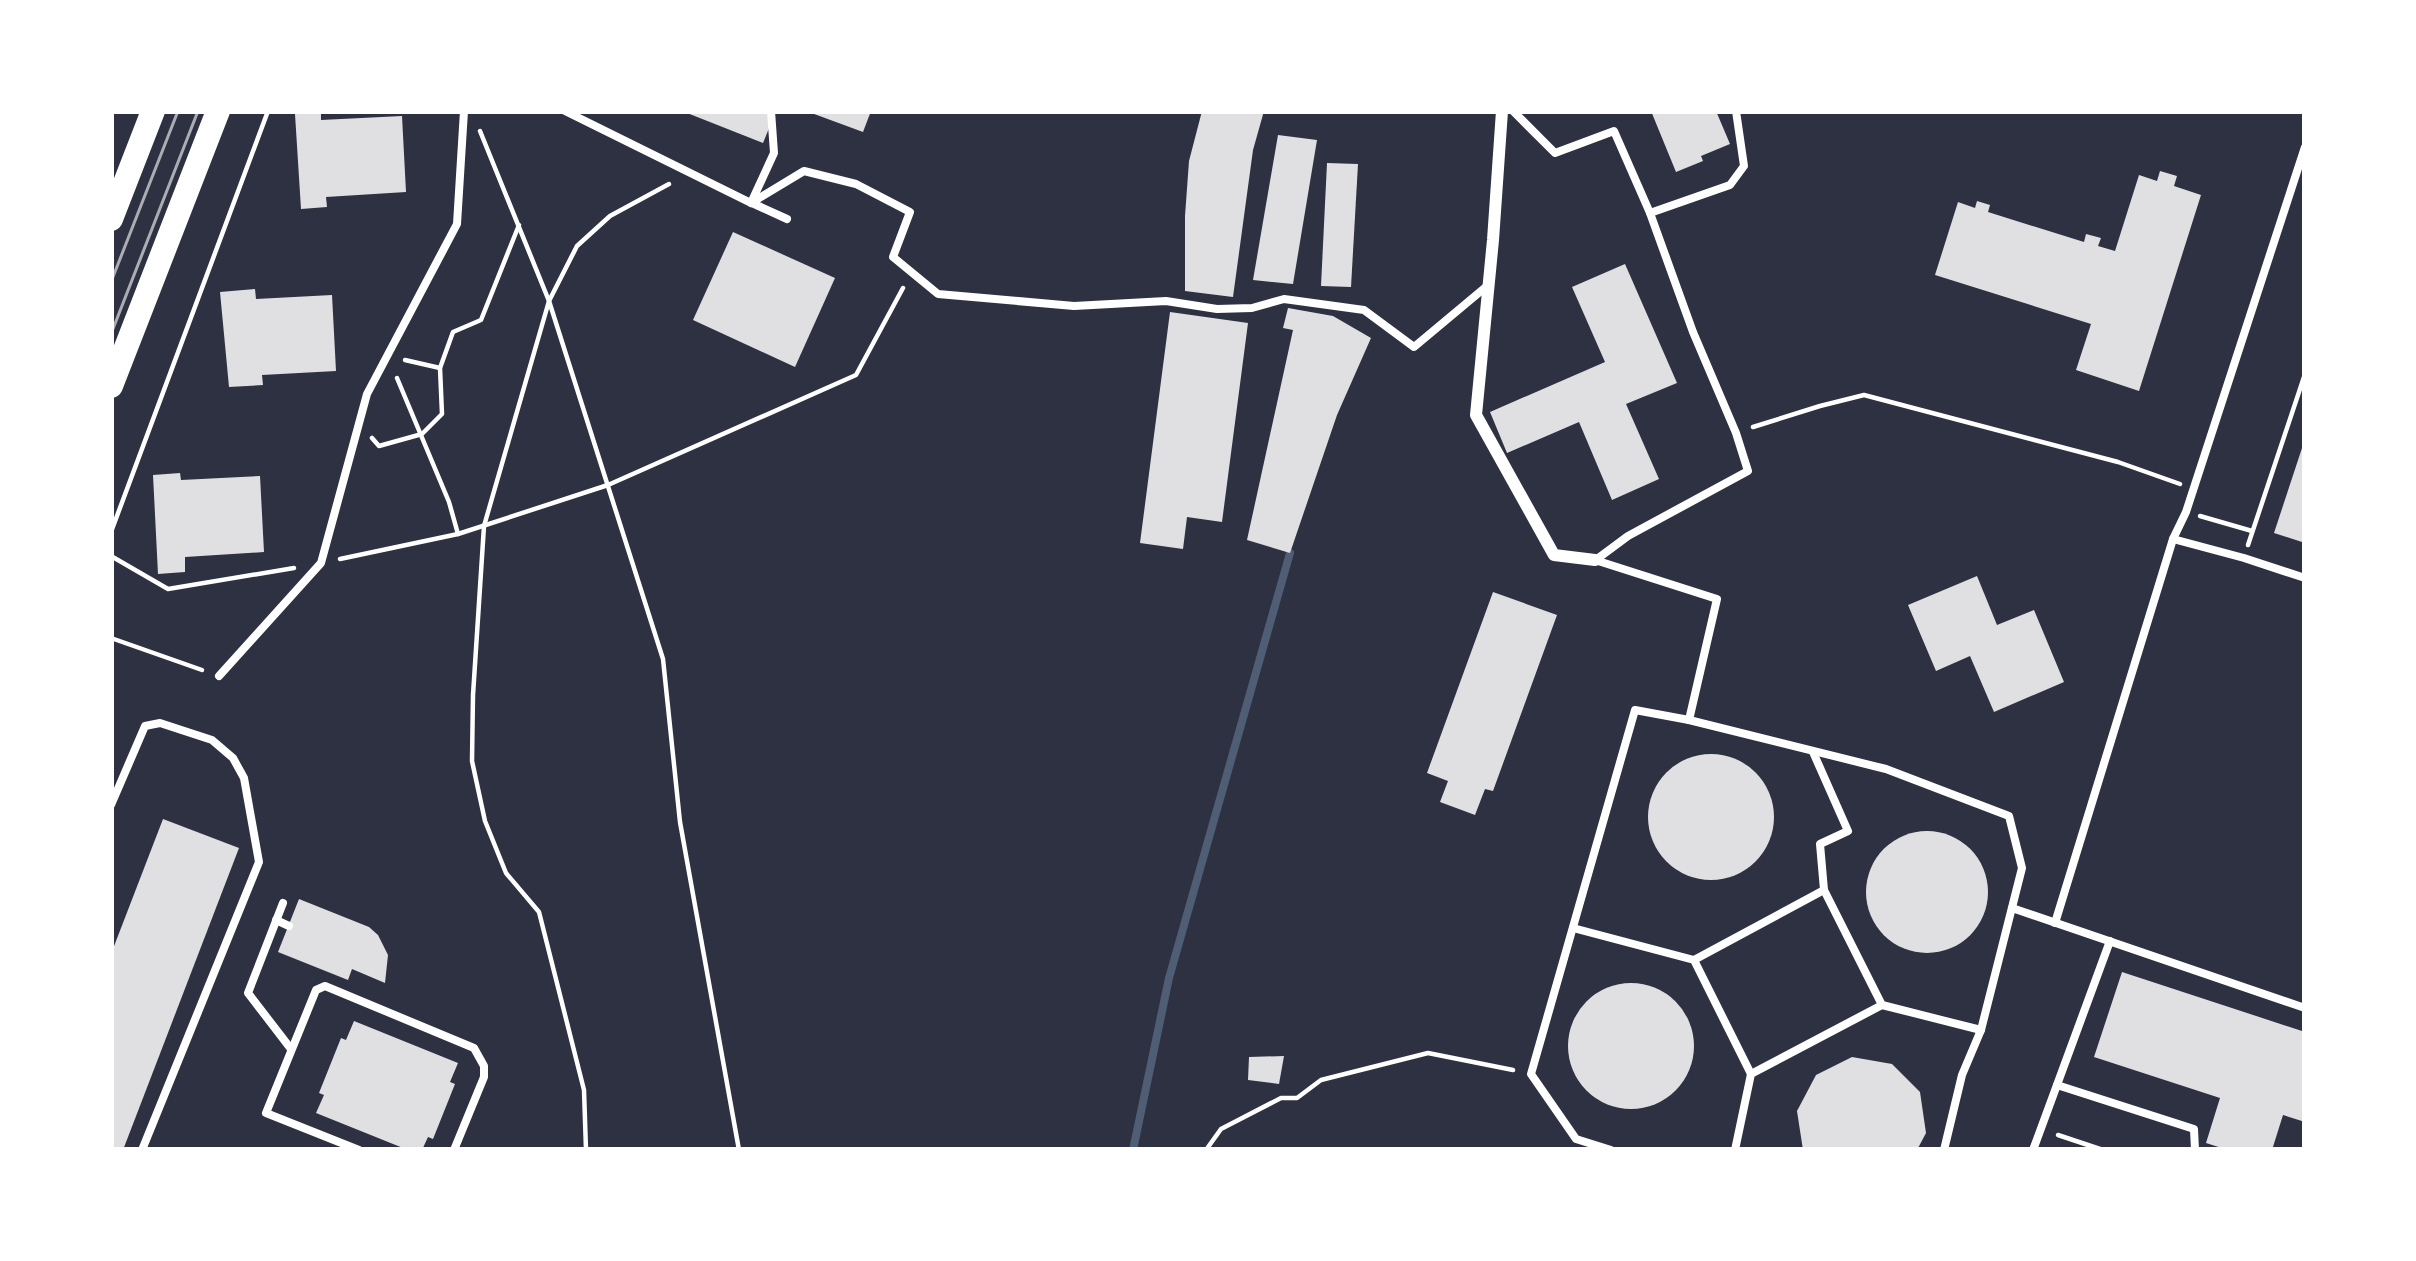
<svg xmlns="http://www.w3.org/2000/svg" width="2416" height="1261" font-family="'Noto Sans',sans-serif">
	<style>
		.lines { fill: none; stroke-linecap: round; stroke-linejoin: round }
		.stream { stroke: #4f5d75; stroke-width: 8 }
		.building { fill: #e0e0e3 }
		.path { stroke: #fff; stroke-width: 4.5 }
		.service { stroke: #fff; stroke-width: 8 }
		.minor { stroke: #fff; stroke-width: 12 }
		.trunk { stroke: #fff; stroke-width: 24 }
		.tram { stroke: #abadb3; stroke-width: 3 }
	</style>
	<rect width="100%" height="100%" fill="#2d3142"/>
	<g class="lines">
		<!-- stream -->
		<polyline class="stream" points="1133,1150 1169,978 1290,553"/>
	</g>
	<!-- building -->
	<g class="building">
		<polygon points="682,111 776,111 763,143"/>
		<polygon points="806,111 871,111 863,132"/>
		<polygon points="1202,111 1264,111 1253,150 1233,297 1185,291 1185,216 1189,161"/>
		<polygon points="1651,111 1716,111 1730,144 1701,156 1703,161 1676,172"/>
		<polygon points="321,112 321,120 402,116 406,192 326,197 327,207 301,209 295,114"/>
		<polygon points="1278,135 1317,140 1293,284 1253,280"/>
		<polygon points="1327,163 1358,164 1351,287 1321,286"/>
		<polygon points="2160,171 2177,176 2174,186 2201,195 2139,391 2076,370 2091,324 1935,275 1958,202 1975,208 1977,201 1990,205 1988,212 2084,242 2086,234 2101,238 2098,246 2115,251 2139,175 2157,181"/>
		<polygon points="733,232 835,278 795,367 693,320"/>
		<polygon points="1625,264 1677,383 1626,404 1659,479 1612,500 1579,422 1507,453 1490,412 1605,362 1572,287"/>
		<polygon points="255,289 256,299 332,295 336,371 262,375 263,385 229,387 220,292"/>
		<polygon points="1288,308 1333,316 1371,338 1337,415 1290,553 1247,540 1293,330 1283,328"/>
		<polygon points="1170,312 1248,323 1222,522 1187,517 1183,549 1140,543"/>
		<polygon points="2304,442 2305,443 2305,543 2274,533"/>
		<polygon points="180,473 181,480 260,476 264,552 185,557 185,572 158,574 153,475"/>
		<polygon points="1977,576 1997,625 2034,610 2064,682 1994,712 1970,656 1936,671 1908,605"/>
		<polygon points="1493,592 1557,615 1493,791 1485,789 1475,815 1440,802 1448,781 1427,773"/>
		<circle cx="1711" cy="817" r="63"/>
		<polygon points="163,819 239,848 123,1150 111,1150 111,954"/>
		<circle cx="1927" cy="892" r="61"/>
		<polygon points="299,899 369,927 378,935 388,955 385,983 352,969 348,980 278,952"/>
		<polygon points="2122,972 2305,1032 2305,1122 2283,1115 2272,1150 2228,1150 2206,1143 2220,1098 2094,1057"/>
		<circle cx="1631" cy="1046" r="63"/>
		<polygon points="354,1021 458,1063 450,1082 455,1084 433,1139 428,1137 422,1150 408,1150 316,1113 324,1095 319,1093 341,1038 346,1040"/>
		<polygon points="1284,1056 1279,1084 1248,1080 1249,1057"/>
		<polygon points="1852,1057 1892,1064 1920,1092 1926,1133 1917,1150 1803,1150 1797,1111 1816,1075"/>
	</g>
	<g class="lines">
		<!-- path -->
		<g class="path">
			<polyline points="480,131 549,301 663,659 680,822 739,1150"/>
			<polyline points="405,360 440,368"/>
			<polyline points="397,378 449,502 458,534"/>
			<polyline points="1753,427 1820,406 1864,395 2118,462 2180,484"/>
			<polyline points="372,438 379,446 422,434 442,414 440,368 453,332 481,320 519,225"/>
			<polyline points="2200,516 2252,531"/>
			<polyline points="111,532 268,111"/>
			<polyline points="2248,545 2305,374"/>
			<polyline points="111,556 168,589 294,568"/>
			<polyline points="340,559 458,534 608,485 856,375 903,288"/>
			<polyline points="111,638 202,670"/>
			<polyline points="2058,1135 2103,1150"/>
			<polyline points="586,1150 584,1090 539,912 506,873 485,821 472,761 473,695 484,526 549,301 577,246 610,216 669,184"/>
			<polyline points="1206,1150 1221,1129 1281,1098 1297,1098 1321,1080 1428,1053 1513,1070"/>
		</g>
		<!-- service -->
		<g class="service">
			<polyline points="565,111 751,203 774,153 771,111"/>
			<polyline points="1513,111 1555,153 1614,131 1650,213 1693,332 1736,433 1748,471 1628,536 1597,559"/>
			<polyline points="751,203 804,171 856,184 910,212 893,257 938,294 1074,306 1166,301 1217,309 1252,308 1284,299 1364,310 1414,347 1487,286"/>
			<polyline points="752,203 787,219"/>
			<polyline points="1650,213 1730,185 1744,166 1736,111"/>
			<polyline points="2173,539 2244,558 2305,578"/>
			<polyline points="1595,560 1717,599 1689,720 1635,710 1531,1074 1576,1139 1611,1150"/>
			<polyline points="219,676 321,563 367,394 457,224 464,111"/>
			<polyline points="1689,720 1886,769 2009,816 2022,868 1981,1030 1962,1075 1944,1150"/>
			<polyline points="111,805 145,726 160,723 212,740 233,758 244,778 259,862 142,1150"/>
			<polyline points="1824,890 1882,1005 1981,1030"/>
			<polyline points="283,903 248,993 291,1049"/>
			<polyline points="2012,908 2305,1008"/>
			<polyline points="276,920 289,926"/>
			<polyline points="2055,923 2173,539 2186,512 2305,147"/>
			<polyline points="1573,928 1694,960 1751,1074"/>
			<polyline points="1694,960 1824,890 1820,844 1848,831 1813,752"/>
			<polyline points="2057,1085 2194,1129 2195,1150"/>
			<polyline points="359,1150 266,1113 316,990 325,986 474,1048 484,1066 484,1077 454,1150"/>
			<polyline points="1735,1150 1751,1074 1882,1005"/>
			<polyline points="2033,1150 2110,941"/>
		</g>
		<!-- minor -->
		<polyline class="minor" points="1502,111 1493,240 1476,415 1554,555 1595,560"/>
		<!-- trunk -->
		<g class="trunk">
			<polyline points="111,219 153,111"/>
			<polyline points="111,386 218,111"/>
		</g>
		<!-- tram -->
		<g class="tram">
			<polyline points="111,282 178,111"/>
			<polyline points="111,334 198,111"/>
		</g>
	</g>
	<!-- border -->
	<rect width="2416" height="1261" fill="none" stroke="#ffffff" stroke-width="228"/>
</svg>
